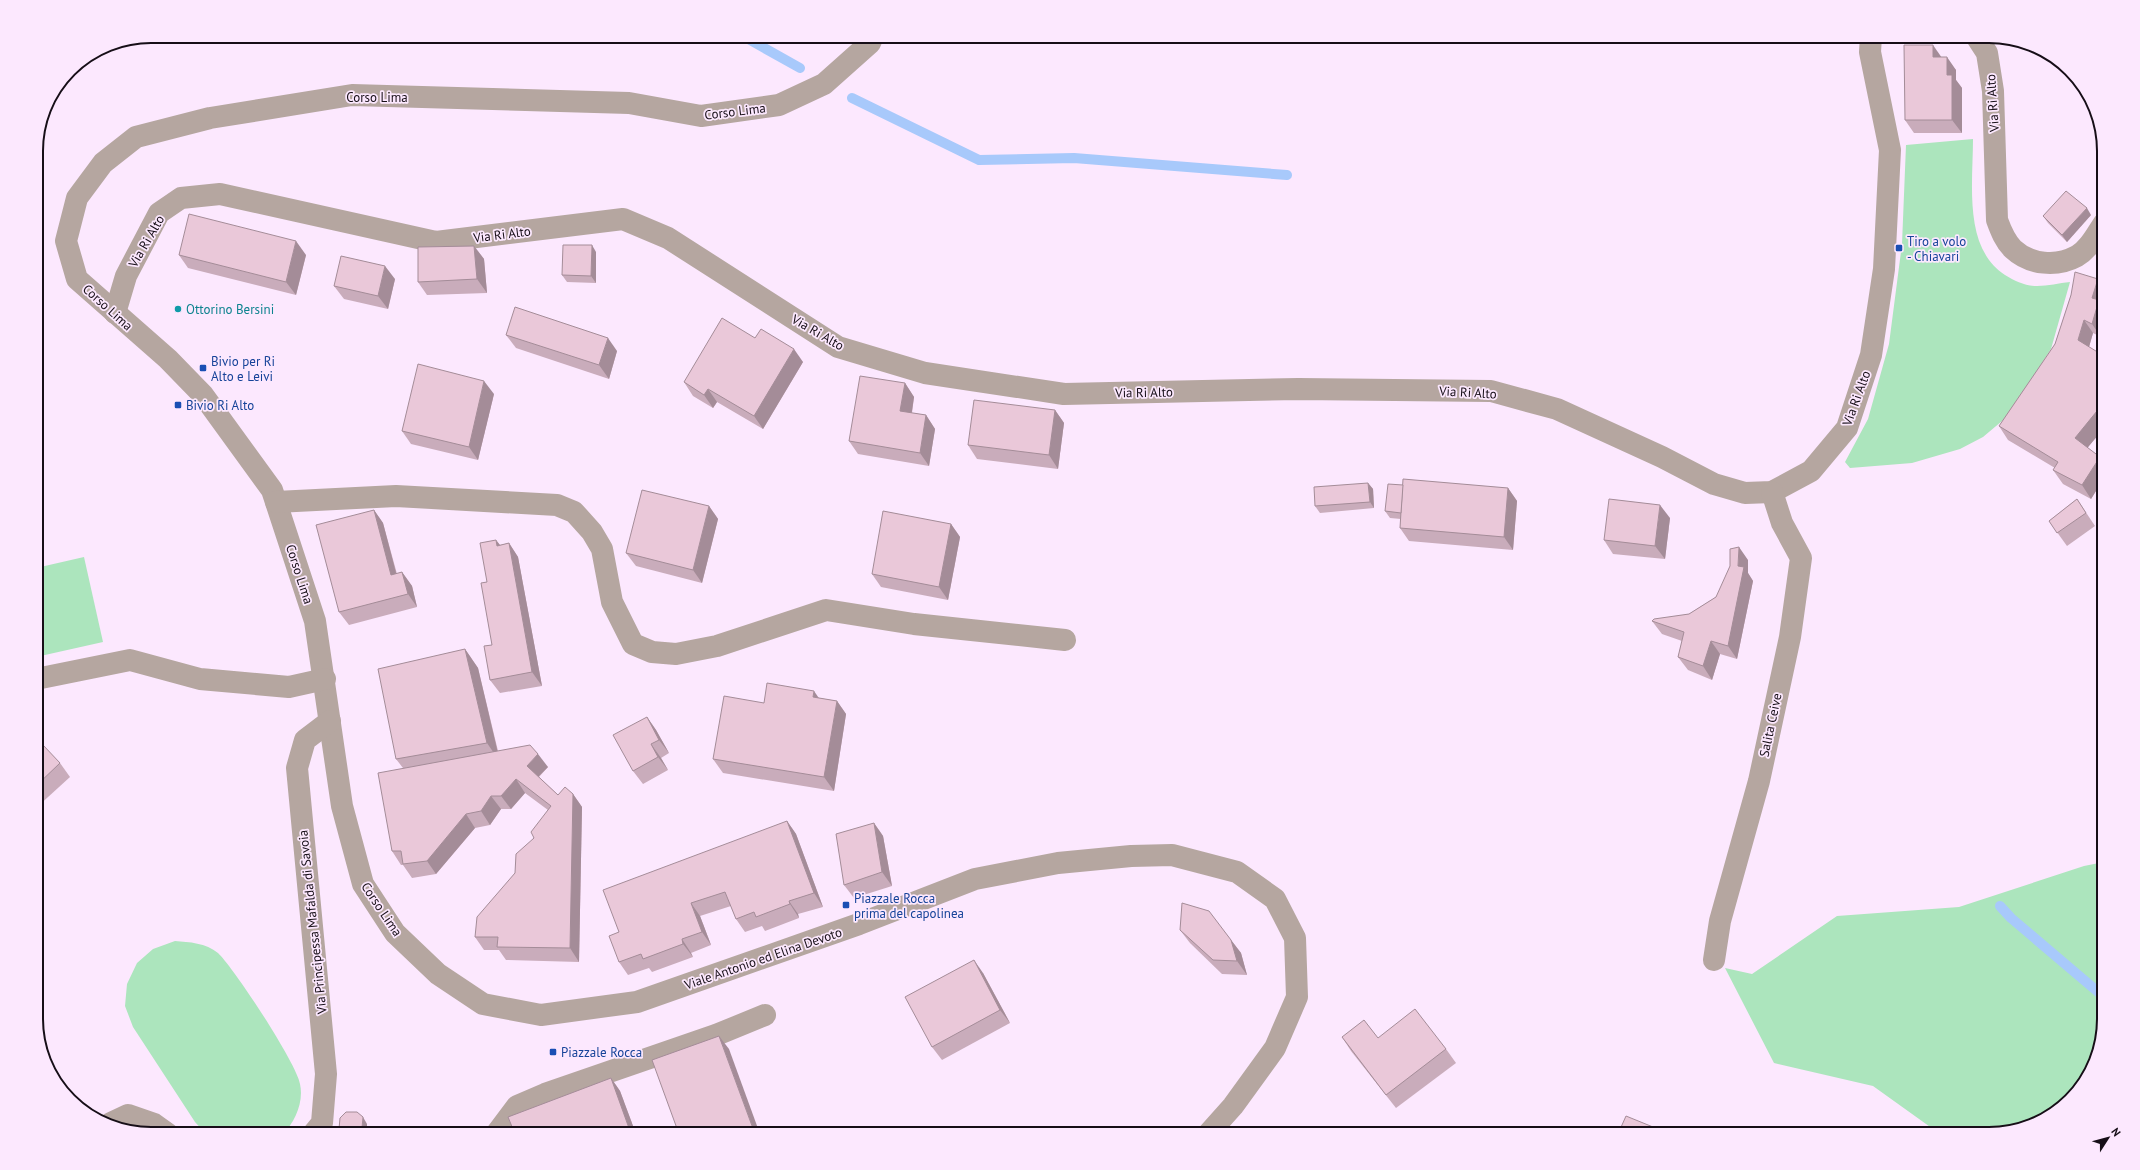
<svg xmlns="http://www.w3.org/2000/svg" width="2140" height="1170" font-family="'PT Sans',sans-serif">
	<style>
		.green { fill: #ace5bd }
		.lines { fill: none; stroke-linecap: round; stroke-linejoin: round }
		.stream { stroke: #a8c9fb; stroke-width: 10 }
		.minor { stroke: #b5a6a0; stroke-width: 22 }
		.wall { fill: #c9acbb }
		.shaded-wall { fill: #a48c98 }
		.building { fill: #eac8d9; stroke: #a48c98 }
		.transit-dot { fill: #1a4fb4; stroke: #fce8fe; stroke-width: 1.5 }
		.culture-dot { fill: #0f9aa8; stroke: #fce8fe; stroke-width: 1.5 }
		.labels { text-anchor: middle; stroke-width: 3.5; stroke-linejoin: round; paint-order: stroke }
		.street-label { font-size: 13px; fill: #160e17; stroke: #fce8fe }
		.transit-label { font-size: 13px; fill: #164399; stroke: #fce8fe; text-anchor: start }
		.culture-label { font-size: 13px; fill: #0d838f; stroke: #fce8fe; text-anchor: start }
		.rim { fill: none; stroke: #160e17; stroke-width: 2 }
	</style>
	<rect width="100%" height="100%" fill="#fce8fe"/>
	<!-- green -->
	<g class="green">
		<path d="M 1973,139 C 1973,183 1963,248 2005,275 C 2015,281 2025,286 2037,286 C 2048,286 2059,283 2070,282 L 2051,349 L 2008,416 L 1983,437 L 1960,449 L 1912,463 L 1850,468 L 1845,462 L 1868,419 L 1889,344 L 1902,244 L 1906,145 Z"/>
		<polygon points="84,557 103,642 36,657 36,568"/>
		<polygon points="2104,862 2104,1019 2089,1076 2046,1118 1989,1134 1940,1134 1873,1086 1774,1063 1725,968 1752,974 1837,916 1959,907 2084,866"/>
		<path d="M 175,941 C 189,942 206,943 218,953 C 234,968 297,1064 300,1084 C 304,1102 295,1122 283,1134 L 206,1134 L 195,1122 L 133,1027 L 125,1006 L 127,984 L 137,963 L 153,949 Z"/>
	</g>
	<g class="lines">
		<!-- stream -->
		<g class="stream">
			<polyline points="743,36 800,68"/>
			<polyline points="852,98 979,160 1074,158 1287,175"/>
			<polyline points="2000,906 2011,918 2104,997"/>
		</g>
		<!-- minor -->
		<g class="minor">
			<polyline points="873,36 870,43 824,84 779,105 701,116 629,103 352,95 210,118 136,137 103,163 77,198 66,241 77,279 168,359 203,395 272,490 315,621 342,806 363,884 395,933 438,974 483,1004 541,1015 637,1002 859,924 975,879 1058,863 1131,856 1172,855 1237,872 1275,899 1295,938 1297,997 1275,1048 1233,1106 1208,1134"/>
			<path d="M 1976,36 L 1987,53 L 1993,91 L 1997,220 C 2001,231 2005,241 2013,249 C 2030,265 2057,267 2077,256 C 2089,249 2096,235 2104,223"/>
			<polyline points="115,313 126,276 159,213 181,198 220,194 436,242 623,219 668,238 838,347 925,373 1064,394 1298,389 1491,391 1557,409 1662,457 1714,484 1745,493 1772,492 1811,471 1847,428 1871,355 1884,269 1890,150 1870,52 1871,36"/>
			<polyline points="276,502 396,496 557,505 574,512 592,532 602,549 612,602 633,644 652,652 676,654 717,646 826,610 914,624 1065,640"/>
			<polyline points="36,679 130,660 200,679 289,687 325,679"/>
			<polyline points="1714,960 1720,921 1759,781 1790,637 1801,558 1782,523 1772,492"/>
			<polyline points="111,1123 128,1115 154,1124 168,1134"/>
			<polyline points="313,1134 322,1123 326,1074 297,768 305,740 330,721"/>
			<polyline points="496,1134 517,1106 545,1094 716,1035 765,1015"/>
		</g>
	</g>
	<!-- wall -->
	<g class="wall">
		<polygon points="1941,57 1956,70 1956,80 1962,88 1962,133 1914,133 1905,120"/>
		<polygon points="2091,215 2067,242 2048,223 2043,216"/>
		<polygon points="474,246 484,259 487,293 427,295 418,282"/>
		<polygon points="596,252 596,283 567,282 562,275"/>
		<polygon points="179,255 306,255 296,295 188,268"/>
		<polygon points="395,279 388,309 344,299 334,286"/>
		<polygon points="2104,287 2104,303 2103,306 2104,307 2104,327 2101,337 2093,333 2089,347 2104,428 2087,448 2100,457 2104,463 2104,478 2091,499 2063,484 2053,470 2055,468 2008,440 1999,426 2055,344 2071,295"/>
		<polygon points="506,335 617,351 609,379 516,348"/>
		<polygon points="755,338 803,362 763,429 717,402 713,408 693,396 684,382"/>
		<polygon points="905,383 914,397 912,413 926,415 935,429 929,466 858,454 849,441"/>
		<polygon points="494,394 478,460 411,444 402,431"/>
		<polygon points="1055,410 1064,423 1058,469 977,459 968,445"/>
		<polygon points="1368,483 1373,489 1374,508 1320,513 1315,506"/>
		<polygon points="1403,485 1508,488 1517,501 1513,550 1409,541 1400,528 1401,519 1390,518 1385,511"/>
		<polygon points="2077,499 2095,526 2067,546 2049,521"/>
		<polygon points="709,506 718,519 702,583 636,566 626,553"/>
		<polygon points="374,510 383,523 397,574 402,572 412,586 417,607 349,625 339,612"/>
		<polygon points="1670,518 1665,559 1613,554 1604,540"/>
		<polygon points="951,524 960,537 948,600 881,587 872,574"/>
		<polygon points="496,540 500,545 509,543 518,557 542,686 500,693 490,680 492,645 487,582"/>
		<polygon points="1748,560 1748,573 1753,581 1737,659 1720,654 1712,680 1688,670 1678,657 1682,641 1662,634 1652,621 1689,614 1716,597"/>
		<polygon points="465,649 478,668 498,751 548,767 539,777 558,795 573,794 582,807 579,962 506,960 499,950 484,950 475,937 515,873 548,810 525,793 511,809 501,809 490,825 475,828 436,874 412,878 403,865 401,865 392,851 403,768 396,759"/>
		<polygon points="819,698 837,701 846,714 834,791 723,773 713,759 764,703"/>
		<polygon points="647,717 656,730 669,753 661,758 668,770 643,784 633,771"/>
		<polygon points="36,750 60,763 70,777 36,808"/>
		<polygon points="787,821 796,834 823,907 798,914 799,918 765,931 762,926 745,932 736,919 731,906 700,916 711,945 691,953 693,957 652,972 649,968 628,975 619,962 619,932"/>
		<polygon points="874,823 883,836 892,886 854,898 844,885"/>
		<polygon points="1180,930 1231,940 1241,953 1247,975 1222,974 1190,943"/>
		<polygon points="983,973 1010,1023 942,1060 932,1047"/>
		<polygon points="1342,1037 1446,1049 1456,1063 1396,1108 1351,1051"/>
		<polygon points="611,1078 620,1091 636,1134 515,1134"/>
		<polygon points="367,1124 367,1134 343,1134 339,1129"/>
	</g>
	<!-- shaded-wall -->
	<g class="shaded-wall">
		<polygon points="1933,45 1942,58 1933,57"/>
		<polygon points="1947,57 1956,70 1956,80 1962,88 1962,133 1952,120 1947,75"/>
		<polygon points="2087,208 2091,215 2067,242 2062,235"/>
		<polygon points="296,241 306,255 296,295 286,282"/>
		<polygon points="592,245 596,252 596,283 591,276"/>
		<polygon points="474,246 484,259 487,293 477,279"/>
		<polygon points="385,266 395,279 388,309 378,296"/>
		<polygon points="2098,279 2104,287 2104,303 2103,306 2104,307 2104,327 2101,337 2092,324 2092,298"/>
		<polygon points="2084,320 2093,333 2087,354 2078,340"/>
		<polygon points="608,338 617,351 609,379 599,365"/>
		<polygon points="794,349 803,362 763,429 754,416"/>
		<polygon points="484,381 494,394 478,460 469,447"/>
		<polygon points="905,383 914,397 910,424 900,411"/>
		<polygon points="708,389 717,402 713,408 704,395"/>
		<polygon points="2104,401 2104,428 2084,452 2075,438"/>
		<polygon points="1055,410 1064,423 1058,469 1049,455"/>
		<polygon points="926,415 935,429 929,466 920,453"/>
		<polygon points="2100,457 2104,463 2104,478 2091,499 2082,485"/>
		<polygon points="1368,483 1373,489 1374,508 1370,502"/>
		<polygon points="1508,488 1517,501 1513,550 1504,537"/>
		<polygon points="1660,505 1670,518 1665,559 1655,546"/>
		<polygon points="709,506 718,519 702,583 693,570"/>
		<polygon points="374,510 383,523 400,588 391,575"/>
		<polygon points="951,524 960,537 948,600 939,587"/>
		<polygon points="496,540 506,553 497,546"/>
		<polygon points="509,543 518,557 542,686 532,672"/>
		<polygon points="1739,547 1748,560 1748,573 1753,581 1737,659 1728,646 1738,566"/>
		<polygon points="402,572 412,586 417,607 408,594"/>
		<polygon points="1711,641 1720,654 1712,680 1703,666"/>
		<polygon points="465,649 478,668 500,762 487,743"/>
		<polygon points="814,691 823,704 813,697"/>
		<polygon points="837,701 846,714 834,791 824,777"/>
		<polygon points="647,717 656,730 669,753 659,740"/>
		<polygon points="651,744 661,758 668,770 658,757"/>
		<polygon points="538,754 548,767 536,779 527,766"/>
		<polygon points="516,779 525,793 511,809 501,796"/>
		<polygon points="573,794 582,807 579,962 570,948"/>
		<polygon points="491,796 501,809 490,825 481,811"/>
		<polygon points="466,814 475,828 436,874 427,861"/>
		<polygon points="787,821 796,834 823,907 814,893"/>
		<polygon points="874,823 883,836 892,886 882,872"/>
		<polygon points="789,901 798,914 799,918 790,904"/>
		<polygon points="691,903 700,916 711,945 702,932"/>
		<polygon points="682,939 691,953 693,957 683,944"/>
		<polygon points="1231,940 1241,953 1247,975 1237,961"/>
		<polygon points="974,960 983,973 1010,1023 1000,1010"/>
		<polygon points="719,1036 729,1049 760,1134 755,1134"/>
		<polygon points="611,1078 620,1091 636,1134 633,1134 630,1131"/>
		<polygon points="363,1117 367,1124 367,1134 366,1134 362,1128"/>
		<polygon points="1653,1127 1658,1134 1650,1134"/>
	</g>
	<!-- building -->
	<g class="building">
		<polygon points="1904,45 1933,45 1933,57 1947,57 1947,75 1952,75 1952,120 1905,120"/>
		<polygon points="2066,191 2087,208 2062,235 2043,216"/>
		<polygon points="189,214 296,241 286,282 179,255"/>
		<polygon points="563,245 592,245 591,276 562,275"/>
		<polygon points="474,246 477,279 418,282 418,247"/>
		<polygon points="341,256 385,266 378,296 334,286"/>
		<polygon points="2075,272 2098,279 2092,298 2099,300 2092,324 2084,320 2078,340 2104,356 2104,401 2097,411 2075,438 2100,457 2082,485 2053,470 2058,462 1999,426 2055,344 2071,295"/>
		<polygon points="515,307 608,338 599,365 506,335"/>
		<polygon points="722,318 755,338 761,329 794,349 754,416 708,389 704,395 684,382"/>
		<polygon points="418,364 484,381 469,447 402,431"/>
		<polygon points="860,376 905,383 900,411 926,415 920,453 849,441"/>
		<polygon points="974,400 1055,410 1049,455 968,445"/>
		<polygon points="1403,479 1508,488 1504,537 1400,528"/>
		<polygon points="1368,483 1370,502 1315,506 1314,487"/>
		<polygon points="1388,484 1403,485 1401,513 1385,511"/>
		<polygon points="642,490 709,506 693,570 626,553"/>
		<polygon points="1609,499 1660,505 1655,546 1604,540"/>
		<polygon points="2077,499 2086,513 2057,533 2049,521"/>
		<polygon points="374,510 391,575 402,572 408,594 339,612 316,525"/>
		<polygon points="883,511 951,524 939,587 872,574"/>
		<polygon points="496,540 497,546 509,543 532,672 490,680 484,646 492,645 481,583 487,582 480,543"/>
		<polygon points="1739,547 1738,566 1744,567 1728,646 1711,641 1703,666 1678,657 1684,632 1652,621 1654,619 1689,614 1716,597 1730,566 1730,549"/>
		<polygon points="465,649 487,743 396,759 378,669"/>
		<polygon points="767,683 814,691 813,697 837,701 824,777 713,759 724,696 764,703"/>
		<polygon points="647,717 659,740 651,744 658,757 633,771 613,735"/>
		<polygon points="43,745 60,763 36,786 36,750 37,750"/>
		<polygon points="530,745 538,754 527,766 558,795 565,787 573,794 570,948 497,947 498,937 475,937 477,917 515,873 516,854 534,838 531,832 551,806 516,779 501,796 491,796 481,811 466,814 427,861 403,864 401,851 392,851 378,773"/>
		<polygon points="787,821 814,893 789,901 790,904 756,917 754,912 736,919 725,892 691,903 702,932 682,939 683,944 643,959 641,954 619,962 609,936 619,932 603,890"/>
		<polygon points="874,823 882,872 844,885 836,834"/>
		<polygon points="1182,903 1209,911 1231,940 1237,961 1213,960 1180,930"/>
		<polygon points="974,960 1000,1010 932,1047 905,997"/>
		<polygon points="1415,1009 1446,1049 1386,1095 1342,1037 1364,1020 1378,1038"/>
		<polygon points="719,1036 755,1134 679,1134 652,1060"/>
		<polygon points="611,1078 630,1131 622,1134 515,1134 508,1117"/>
		<polygon points="346,1112 357,1112 363,1117 362,1128 356,1134 344,1134 339,1129 340,1118"/>
		<polygon points="1626,1116 1653,1127 1650,1134 1618,1134"/>
	</g>
	<!-- markers -->
	<g class="transit-dot">
		<rect x="1895" y="244" width="8" height="8" rx="2"/>
		<rect x="199" y="364" width="8" height="8" rx="2"/>
		<rect x="174" y="401" width="8" height="8" rx="2"/>
		<rect x="842" y="901" width="8" height="8" rx="2"/>
		<rect x="549" y="1048" width="8" height="8" rx="2"/>
	</g>
	<circle class="culture-dot" cx="178" cy="309" r="4"/>
	<g class="labels">
		<!-- street labels -->
		<g class="street-label">
			<text x="377" y="102">Corso Lima</text>
			<text transform="translate(1992 103) rotate(-94)" y="5">Via Ri Alto</text>
			<text transform="translate(735 111) rotate(-7)" y="5">Corso Lima</text>
			<text transform="translate(502 234) rotate(-7)" y="5">Via Ri Alto</text>
			<text transform="translate(146 241) rotate(-60)" y="5">Via Ri Alto</text>
			<text transform="translate(108 307) rotate(42)" y="5">Corso Lima</text>
			<text transform="translate(818 332) rotate(30)" y="5">Via Ri Alto</text>
			<text transform="translate(1144 392) rotate(-1)" y="5">Via Ri Alto</text>
			<text transform="translate(1468 392) rotate(3)" y="5">Via Ri Alto</text>
			<text transform="translate(1856 398) rotate(-70)" y="5">Via Ri Alto</text>
			<text transform="translate(300 574) rotate(72)" y="5">Corso Lima</text>
			<text transform="translate(1770 725) rotate(-78)" y="5">Salita Ceive</text>
			<text transform="translate(382 909) rotate(56)" y="5">Corso Lima</text>
			<text transform="translate(312 922) rotate(-96)" y="5">Via Principessa Mafalda di Savoia</text>
			<text transform="translate(763 958) rotate(-19)" y="5">Viale Antonio ed Elina Devoto</text>
		</g>
		<!-- transit labels -->
		<g class="transit-label">
			<text x="1907" y="246">Tiro a volo<tspan x="1907" dy="15">- Chiavari</tspan></text>
			<text x="211" y="366">Bivio per Ri<tspan x="211" dy="15">Alto e Leivi</tspan></text>
			<text x="186" y="410">Bivio Ri Alto</text>
			<text x="854" y="903">Piazzale Rocca<tspan x="854" dy="15">prima del capolinea</tspan></text>
			<text x="561" y="1057">Piazzale Rocca</text>
		</g>
		<!-- culture labels -->
		<g class="culture-label">
			<text x="186" y="314">Ottorino Bersini</text>
		</g>
	</g>
	<!-- crop -->
	<path d="M0 0H2140V1170H0ZM151 43H1989A108 108 0 0 1 2097 151V1019A108 108 0 0 1 1989 1127H151A108 108 0 0 1 43 1019V151A108 108 0 0 1 151 43Z" fill="#fce8fe" fill-rule="evenodd"/>
	<path class="rim" d="M151 43H1989A108 108 0 0 1 2097 151V1019A108 108 0 0 1 1989 1127H151A108 108 0 0 1 43 1019V151A108 108 0 0 1 151 43Z"/>
	<!-- north arrow -->
	<g transform="translate(2108 1138) rotate(54)" stroke="#fce8fe" stroke-width="3" paint-order="stroke">
	<path d="M0-3L7 15L0 10L-7 15Z" fill="#160e17"/>
	<text y="-6" font-size="11" font-weight="bold" text-anchor="middle" fill="#160e17">N</text>
	</g>
</svg>
